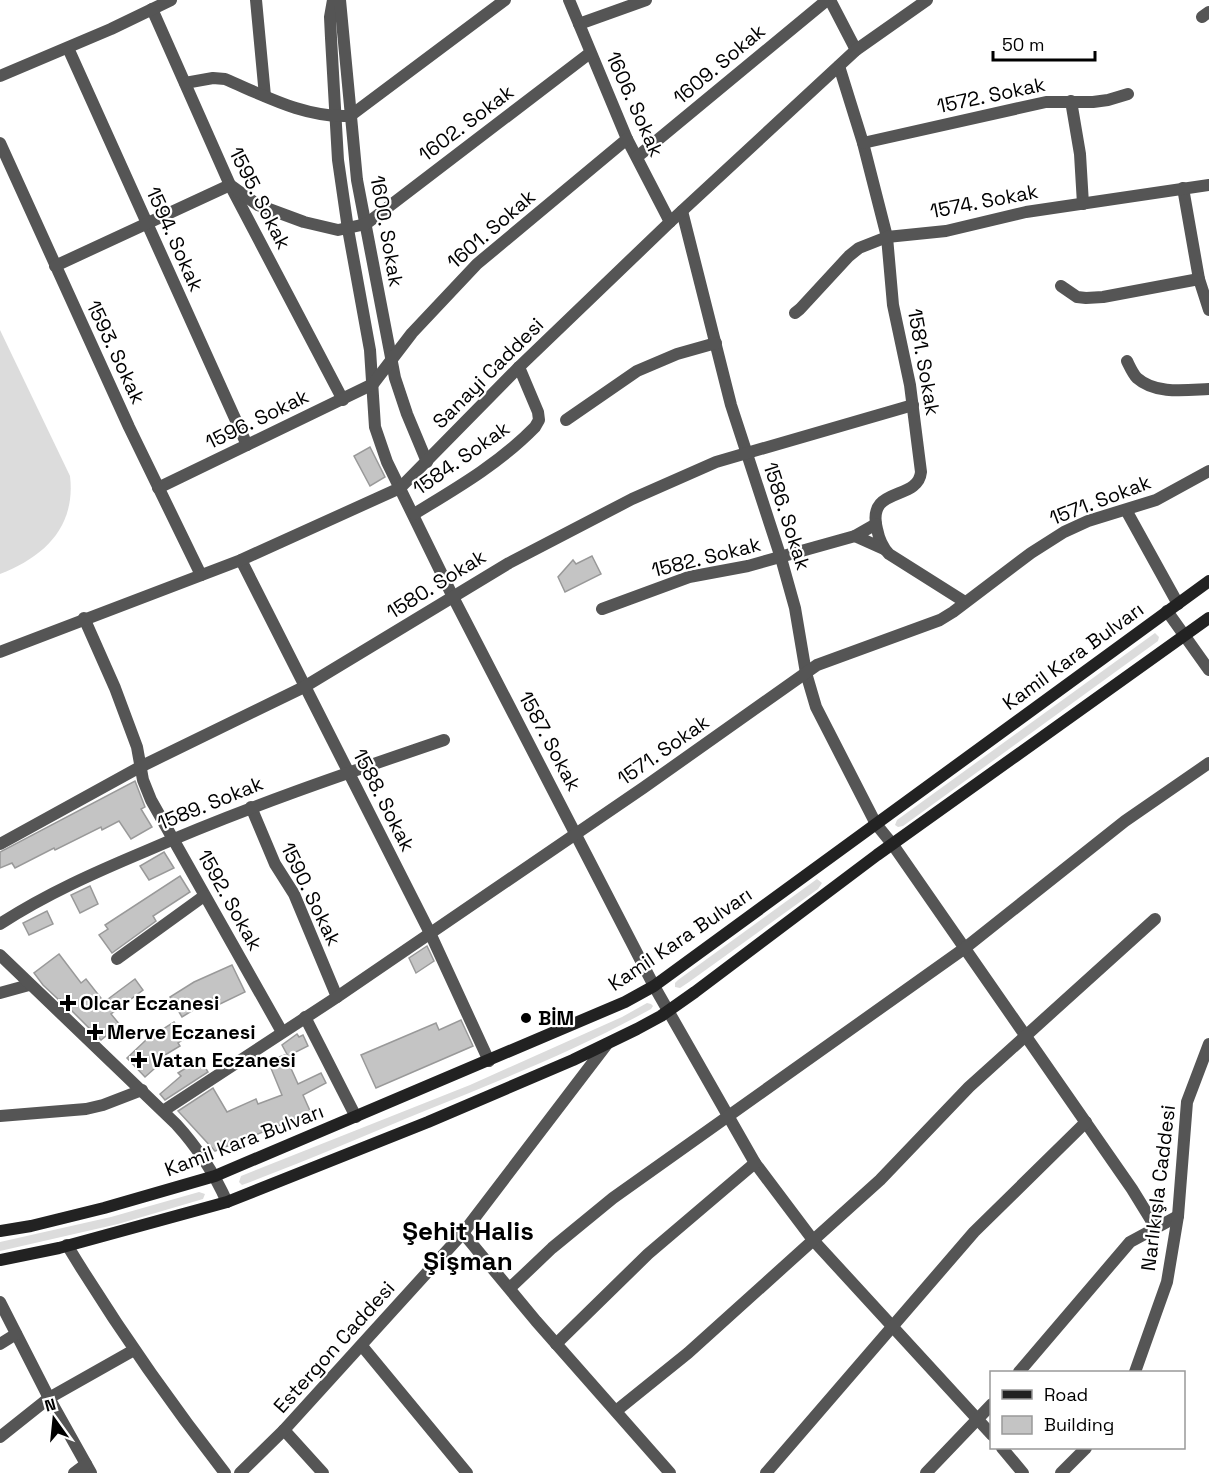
<svg xmlns="http://www.w3.org/2000/svg" width="1209" height="1473" font-family="'Space Grotesk',sans-serif">
	<style>
		.grass { fill: #dcdcdc }
		.building { fill: #c4c4c4; stroke: #999; stroke-width: 1.5 }
		.lines { fill: none; stroke-linecap: round; stroke-linejoin: round }
		.minor { stroke: #555; stroke-width: 12 }
		.tertiary { stroke: #555; stroke-width: 12 }
		.secondary { stroke: #222; stroke-width: 12 }
		.poi-dot { fill: #000; stroke: #fff; stroke-width: 2 }
		.labels { text-anchor: middle; stroke-width: 4.5; stroke-linejoin: round; paint-order: stroke }
		.street-label { font-size: 20px; fill: #000; stroke: #fff }
		.poi-label { font-size: 20px; font-weight: bold; fill: #000; stroke: #fff; text-anchor: start }
		.district-label { font-size: 26px; font-weight: bold; fill: #000; stroke: #fff }
	</style>
	<rect width="100%" height="100%" fill="#fff"/>
	<!-- grass -->
	<g class="grass">
		<path d="M 0,330 L 70,476 C 76,527 44,557 0,574 Z"/>
		<polygon points="1155,633 1159,637 1158,641 903,826 898,827 895,825 897,820"/>
		<polygon points="817,879 822,883 818,889 689,982 680,988 675,987 675,983 678,980"/>
		<path d="M 647,1003 L 651,1004 L 653,1006 L 651,1009 C 579,1049 503,1079 427,1110 C 366,1135 304,1162 242,1185 L 239,1182 L 241,1176 L 470,1085 L 622,1017 Z"/>
		<polygon points="199,1192 205,1194 203,1199 118,1224 0,1251 0,1242 111,1217"/>
	</g>
	<!-- building -->
	<g class="building">
		<polygon points="370,447 385,477 370,486 354,456"/>
		<polygon points="592,556 601,574 565,592 558,577 573,560 576,564"/>
		<polygon points="135,781 145,807 141,809 152,827 131,839 119,821 102,830 101,827 55,850 54,848 15,868 12,863 0,868 0,852"/>
		<polygon points="164,852 174,868 149,880 140,866"/>
		<polygon points="180,876 190,892 153,916 156,921 112,953 99,935 108,929 105,925"/>
		<polygon points="90,886 98,904 80,913 71,895"/>
		<polygon points="47,911 53,924 29,935 23,923"/>
		<polygon points="427,946 434,961 416,973 409,958"/>
		<polygon points="59,954 81,983 86,979 104,1002 135,979 143,990 111,1014 120,1025 101,1040 60,999 59,1000 43,985 34,973"/>
		<polygon points="232,965 245,992 220,1004 216,996 182,1017 170,997 194,982"/>
		<polygon points="461,1020 473,1046 376,1088 361,1055 436,1023 439,1030"/>
		<polygon points="174,1022 184,1039 178,1043 180,1046 160,1058 163,1061 145,1077 127,1058 147,1039"/>
		<polygon points="297,1034 299,1037 303,1035 308,1046 288,1056 282,1045"/>
		<polygon points="285,1055 298,1084 321,1073 326,1083 303,1095 311,1113 215,1151 178,1111 213,1088 227,1112 256,1099 258,1104 282,1095 268,1061"/>
		<polygon points="200,1059 208,1072 165,1100 160,1094 181,1076 178,1073"/>
	</g>
	<g class="lines">
		<!-- minor -->
		<g class="minor">
			<polyline points="256,0 265,96"/>
			<polyline points="333,0 330,17 331,38 338,160 348,229 370,350 375,427 387,462 453,597 654,986 755,1163 813,1240 992,1435"/>
			<polyline points="340,0 357,180 395,378 407,414 427,462"/>
			<polyline points="569,0 627,139 670,222"/>
			<polyline points="830,0 856,50"/>
			<polyline points="152,9 230,185 343,400"/>
			<polyline points="1202,17 1209,12"/>
			<polyline points="579,24 646,0"/>
			<polyline points="68,48 247,445"/>
			<path d="M 839,66 L 863,143 L 887,237 L 893,305 L 910,385 L 921,472 C 918,502 866,485 877,529 C 879,539 882,547 889,554 L 965,602"/>
			<polyline points="0,76 111,29 171,0"/>
			<path d="M 185,83 L 213,78 L 225,79 C 265,96 305,118 350,116 L 505,0"/>
			<polyline points="1071,101 1080,154 1083,204"/>
			<polyline points="0,143 129,427 201,575"/>
			<polyline points="863,143 1046,102 1093,102 1108,100 1128,94"/>
			<polyline points="637,157 827,0"/>
			<polyline points="1183,188 1199,279 1209,310"/>
			<polyline points="682,211 731,405 781,558 795,608 806,673 816,707 876,824 893,845 1132,1189 1156,1228"/>
			<polyline points="55,266 230,185 258,205 304,222 338,230 366,224 590,53"/>
			<polyline points="1061,286 1077,297 1086,298 1103,297 1199,279"/>
			<polyline points="795,313 800,309 849,256 859,248 887,237 946,231 1026,212 1209,185"/>
			<path d="M 1127,361 C 1130,367 1133,374 1137,378 C 1156,395 1187,390 1209,389"/>
			<polyline points="566,420 637,371 677,354 716,343"/>
			<polyline points="158,488 373,384 412,333 477,264 627,139"/>
			<polyline points="1126,510 1178,604"/>
			<path d="M 414,514 C 457,488 500,463 535,427 L 539,420 L 538,412 L 519,367"/>
			<polyline points="876,524 855,536 884,549"/>
			<polyline points="241,560 430,933 489,1061"/>
			<polyline points="602,609 689,577 748,566 855,536"/>
			<polyline points="84,618 115,688 137,747 143,780 151,800 282,1032"/>
			<polyline points="251,807 275,864 294,894 337,997"/>
			<polyline points="0,844 140,767 304,687 509,563 632,499 716,462 913,405"/>
			<path d="M 0,924 C 46,894 96,872 146,851 C 244,808 344,774 444,740"/>
			<polyline points="117,959 204,896"/>
			<polyline points="0,993 29,985"/>
			<polyline points="305,1017 356,1117"/>
			<polyline points="163,1111 337,997 643,788 817,665 940,620 953,612 1031,553 1064,532 1088,521 1156,500 1209,471"/>
			<polyline points="0,1116 86,1109 103,1105 142,1090"/>
			<polyline points="463,1233 536,1321 670,1473"/>
			<path d="M 67,1245 C 115,1324 168,1400 225,1473"/>
			<polyline points="510,1288 552,1248 613,1198 965,948 1125,821 1209,763"/>
			<polyline points="0,1302 49,1398 91,1473"/>
			<polyline points="0,1344 16,1334"/>
			<polyline points="556,1344 648,1254 755,1163"/>
			<polyline points="362,1346 467,1473"/>
			<polyline points="1019,1372 1130,1242 1178,1216"/>
			<polyline points="616,1411 688,1353 880,1180 969,1087 1155,919"/>
			<polyline points="284,1430 323,1473"/>
			<polyline points="0,1437 49,1398 134,1350"/>
			<polyline points="1002,1448 1023,1473"/>
			<polyline points="74,1473 86,1464"/>
			<polyline points="766,1473 974,1232 1086,1122"/>
			<polyline points="926,1473 992,1404"/>
		</g>
		<!-- tertiary -->
		<g class="tertiary">
			<polyline points="1167,611 1209,670"/>
			<polyline points="0,652 241,560 400,488 519,367 670,222 856,50 927,0"/>
			<path d="M 0,955 L 176,1124 C 198,1148 214,1173 227,1202"/>
			<polyline points="1135,1372 1167,1282 1178,1216 1187,1102 1209,1044"/>
			<polyline points="240,1473 284,1430 463,1233 607,1044"/>
			<polyline points="1061,1473 1086,1448"/>
		</g>
		<!-- secondary -->
		<g class="secondary">
			<polyline points="0,1231 31,1226 104,1208 215,1176 625,1002 654,986 1209,581"/>
			<polyline points="0,1260 59,1248 227,1202 428,1122 573,1060 637,1029 661,1016 695,992 877,855 1209,618"/>
		</g>
	</g>
	<!-- markers -->
	<g class="poi-dot">
		<path d="M65 994h6v6h6v6h-6v6h-6v-6h-6v-6h6z"/>
		<circle cx="526" cy="1018" r="6"/>
		<path d="M92 1023h6v6h6v6h-6v6h-6v-6h-6v-6h6z"/>
		<path d="M136 1051h6v6h6v6h-6v6h-6v-6h-6v-6h6z"/>
	</g>
	<g class="labels">
		<!-- street labels -->
		<g class="street-label">
			<text transform="translate(719 64) rotate(-40)" y="7">1609. Sokak</text>
			<text transform="translate(991 95) rotate(-12)" y="7">1572. Sokak</text>
			<text transform="translate(635 104) rotate(66)" y="7">1606. Sokak</text>
			<text transform="translate(466 123) rotate(-37)" y="7">1602. Sokak</text>
			<text transform="translate(260 198) rotate(63)" y="7">1595. Sokak</text>
			<text transform="translate(984 201) rotate(-11)" y="7">1574. Sokak</text>
			<text transform="translate(491 229) rotate(-41)" y="7">1601. Sokak</text>
			<text transform="translate(387 231) rotate(80)" y="7">1600. Sokak</text>
			<text transform="translate(175 239) rotate(66)" y="7">1594. Sokak</text>
			<text transform="translate(116 352) rotate(65)" y="7">1593. Sokak</text>
			<text transform="translate(924 362) rotate(80)" y="7">1581. Sokak</text>
			<text transform="translate(488 373) rotate(-45)" y="7">Sanayi Caddesi</text>
			<text transform="translate(257 419) rotate(-26)" y="7">1596. Sokak</text>
			<text transform="translate(461 458) rotate(-35)" y="7">1584. Sokak</text>
			<text transform="translate(1100 500) rotate(-21)" y="7">1571. Sokak</text>
			<text transform="translate(787 516) rotate(72)" y="7">1586. Sokak</text>
			<text transform="translate(706 557) rotate(-14)" y="7">1582. Sokak</text>
			<text transform="translate(436 584) rotate(-32)" y="7">1580. Sokak</text>
			<text transform="translate(1073 656) rotate(-36)" y="7">Kamil Kara Bulvarı</text>
			<text transform="translate(550 741) rotate(62)" y="7">1587. Sokak</text>
			<text transform="translate(663 750) rotate(-35)" y="7">1571. Sokak</text>
			<text transform="translate(384 800) rotate(63)" y="7">1588. Sokak</text>
			<text transform="translate(210 803) rotate(-22)" y="7">1589. Sokak</text>
			<text transform="translate(311 894) rotate(64)" y="7">1590. Sokak</text>
			<text transform="translate(230 900) rotate(61)" y="7">1592. Sokak</text>
			<text transform="translate(680 939) rotate(-34)" y="7">Kamil Kara Bulvarı</text>
			<text transform="translate(244 1140) rotate(-21)" y="7">Kamil Kara Bulvarı</text>
			<text transform="translate(1158 1188) rotate(-83)" y="7">Narlıkışla Caddesi</text>
			<text transform="translate(334 1347) rotate(-48)" y="7">Estergon Caddesi</text>
		</g>
		<!-- poi labels -->
		<g class="poi-label">
			<text x="80" y="1010">Olcar Eczanesi</text>
			<text x="538" y="1025">BİM</text>
			<text x="107" y="1039">Merve Eczanesi</text>
			<text x="151" y="1067">Vatan Eczanesi</text>
		</g>
		<!-- district labels -->
		<g class="district-label">
			<text x="468" y="1240">Şehit Halis<tspan x="468" dy="30">Şişman</tspan></text>
		</g>
	</g>
	<!-- legend -->
	<rect x="990" y="1371" width="195" height="78" fill="#ffffff" stroke="#999999" stroke-width="1.5"/>
	<rect x="1002" y="1390" width="30" height="9" fill="#222222" stroke="#999999" stroke-width="1.5"/>
	<text x="1044" y="1401" font-size="18" fill="#000000">Road</text>
	<rect x="1002" y="1416" width="30" height="18" fill="#c4c4c4" stroke="#999999" stroke-width="1.5"/>
	<text x="1044" y="1431" font-size="18" fill="#000000">Building</text>
	<!-- north arrow -->
	<g transform="translate(54 1419) rotate(345)" stroke="#ffffff" stroke-width="4.5" paint-order="stroke">
	<path d="M0-4.5L10 22L0 15L-10 22Z" fill="#000000"/>
	<text y="-9" font-size="16" font-weight="bold" text-anchor="middle" fill="#000000">N</text>
	</g>
	<!-- scale -->
	<path d="M993 51v9h102v-9" fill="none" stroke="#000000" stroke-width="3"/>
	<text x="1002" y="51" font-size="18" fill="#000000" stroke="#ffffff" stroke-width="4.5" paint-order="stroke">50 m</text>
</svg>
